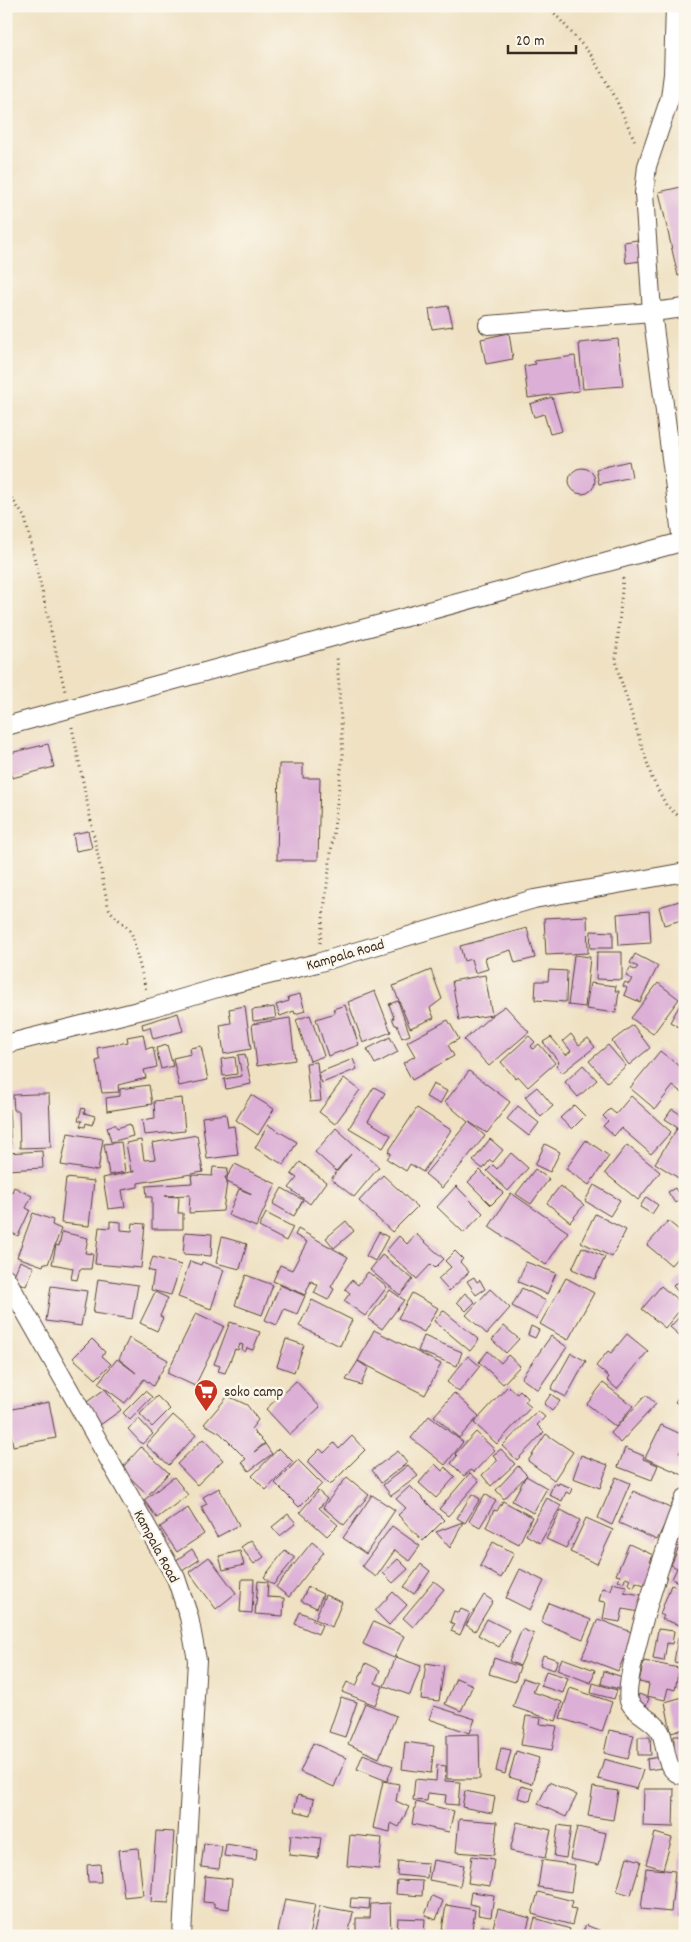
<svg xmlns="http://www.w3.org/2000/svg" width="691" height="1942" font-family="Dekko,sans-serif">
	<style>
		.building { fill: #dcafd6 }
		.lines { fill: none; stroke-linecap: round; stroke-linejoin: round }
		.street-casing { stroke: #564537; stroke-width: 20 }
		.path { stroke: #564537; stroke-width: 3; stroke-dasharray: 1 4; stroke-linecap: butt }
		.street { stroke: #fff; stroke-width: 18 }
		.labels { text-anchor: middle; stroke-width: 5; stroke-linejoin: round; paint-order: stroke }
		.street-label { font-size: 15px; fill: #3b2a1e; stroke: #fbf7ec }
		.poi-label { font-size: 15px; fill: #3b2a1e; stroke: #fbf7ec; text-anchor: start }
	</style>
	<rect width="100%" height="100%" fill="#fbf7ec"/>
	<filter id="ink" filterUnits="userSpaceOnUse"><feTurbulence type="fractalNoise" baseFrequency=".02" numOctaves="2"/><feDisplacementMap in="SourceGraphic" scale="10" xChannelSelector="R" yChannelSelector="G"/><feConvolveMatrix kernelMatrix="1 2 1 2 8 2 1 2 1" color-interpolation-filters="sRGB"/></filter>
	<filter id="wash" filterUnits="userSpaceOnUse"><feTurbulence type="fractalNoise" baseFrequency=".0096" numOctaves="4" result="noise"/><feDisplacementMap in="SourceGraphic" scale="20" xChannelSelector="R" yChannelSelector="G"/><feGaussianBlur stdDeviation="1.12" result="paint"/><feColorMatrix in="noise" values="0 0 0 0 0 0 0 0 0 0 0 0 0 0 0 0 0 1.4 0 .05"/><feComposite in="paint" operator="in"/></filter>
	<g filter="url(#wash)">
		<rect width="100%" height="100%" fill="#efe1c2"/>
		<g id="blocks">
			<!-- building -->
			<g class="building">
				<polygon points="685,186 685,274 678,276 659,192"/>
				<polygon points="637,240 641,261 626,263 624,242"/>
				<polygon points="448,306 453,326 432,329 429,309"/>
				<polygon points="509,333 513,359 486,364 481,339"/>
				<polygon points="618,339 623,386 583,389 579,343"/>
				<polygon points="575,356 579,391 528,398 524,366 536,364 534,361"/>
				<polygon points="552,397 562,431 550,434 544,414 534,417 530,404"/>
				<polygon points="629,461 632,477 599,484 596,469"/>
				<circle cx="582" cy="481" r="13"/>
				<polygon points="48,744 54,767 12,778 6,754"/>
				<polygon points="279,764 303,764 303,778 320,778 318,860 277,860"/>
				<polygon points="88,831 92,848 76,851 73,834"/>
				<polygon points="683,900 685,919 664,925 659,907"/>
				<polygon points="649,911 651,943 619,945 617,914"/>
				<polygon points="587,916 588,953 546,955 544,918"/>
				<polygon points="527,928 535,958 515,963 511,950 485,958 488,969 475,973 471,959 464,961 460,946"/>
				<polygon points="591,931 613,932 613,948 590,948"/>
				<polygon points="597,952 622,952 622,980 596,979"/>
				<polygon points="635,954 658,966 640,1002 624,995 627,988 623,986 625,982 629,984 632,979 626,976 630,968 635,970 638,967 630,963"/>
				<polygon points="574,955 590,957 585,1007 568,1005"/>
				<polygon points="431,970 442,999 430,1008 434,1018 410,1028 393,986"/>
				<polygon points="549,970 567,971 566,1002 535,1000 536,981 548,981"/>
				<polygon points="485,975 492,1015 459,1020 452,981"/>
				<polygon points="590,983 616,986 615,991 619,991 616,1013 586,1009"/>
				<polygon points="658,983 679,999 653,1034 631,1018"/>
				<polygon points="375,991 391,1032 363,1043 348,1002"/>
				<polygon points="300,994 305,1011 295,1014 294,1011 280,1016 276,1005 289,1001 288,997"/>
				<polygon points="685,996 685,1031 670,1022"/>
				<polygon points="398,1001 410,1035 402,1038 397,1025 395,1025 392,1018 394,1018 389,1004"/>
				<polygon points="345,1005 359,1045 328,1056 316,1019 335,1013 333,1009"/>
				<polygon points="245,1006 251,1049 224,1054 220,1025 231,1023 229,1009"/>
				<polygon points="505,1006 529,1032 489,1066 464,1040 492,1015"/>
				<polygon points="274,1007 276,1018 253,1021 252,1010"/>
				<polygon points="178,1013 183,1031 153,1039 150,1027 143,1029 142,1024"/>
				<polygon points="310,1015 324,1056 310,1061 296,1020"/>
				<polygon points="290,1018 295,1060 257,1066 252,1024"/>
				<polygon points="448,1020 459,1039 448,1045 454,1056 412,1080 403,1063 415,1056 407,1042"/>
				<polygon points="633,1025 650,1048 629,1065 612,1041"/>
				<polygon points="143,1034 146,1049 153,1047 157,1067 144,1070 146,1078 118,1085 119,1092 102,1093 96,1061 100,1060 97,1048 128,1042 127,1037"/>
				<polygon points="571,1034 579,1045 588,1038 595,1047 562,1073 556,1065 559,1062 543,1042 551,1037 566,1055 571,1051 563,1041"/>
				<polygon points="529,1036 535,1042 531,1046 533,1049 539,1044 555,1063 528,1087 518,1076 515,1078 501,1062"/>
				<polygon points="390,1037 398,1052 375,1064 367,1049"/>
				<polygon points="167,1045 173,1066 161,1069 156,1048"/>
				<polygon points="608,1045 626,1066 607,1082 589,1061"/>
				<polygon points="201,1046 208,1080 179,1086 173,1058 191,1054 190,1048"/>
				<polygon points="660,1051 685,1071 685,1095 673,1086 655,1109 630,1088"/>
				<polygon points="245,1054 251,1084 226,1089 224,1079 242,1076 238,1055"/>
				<polygon points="235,1057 237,1074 223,1076 221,1059"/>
				<polygon points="353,1059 357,1069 322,1083 318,1074 321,1101 310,1102 306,1063 317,1062 318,1073"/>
				<polygon points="583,1065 597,1080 578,1097 565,1082"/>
				<polygon points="469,1071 510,1102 487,1133 469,1122 485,1136 442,1188 425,1174 468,1122 445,1102"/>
				<polygon points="344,1078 360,1090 335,1124 319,1112"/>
				<polygon points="433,1084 447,1091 440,1104 426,1097"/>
				<polygon points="149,1085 152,1104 107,1111 106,1098 120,1096 120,1089"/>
				<polygon points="374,1087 385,1093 368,1121 391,1135 383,1148 349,1128"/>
				<polygon points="537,1087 553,1106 541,1117 525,1097"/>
				<polygon points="34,1094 49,1094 51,1147 20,1148 19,1111 14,1111 13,1095"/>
				<polygon points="251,1095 274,1109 258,1135 236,1120"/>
				<polygon points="631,1096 671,1132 651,1154 621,1128 614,1136 603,1126 608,1121 603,1116 610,1109 616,1114"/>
				<polygon points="182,1098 185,1131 144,1135 142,1120 155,1118 154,1101"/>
				<polygon points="574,1105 585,1116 572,1129 560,1118"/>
				<polygon points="518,1106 539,1123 529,1136 507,1119"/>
				<polygon points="9,1107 11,1148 6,1148 6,1108"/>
				<polygon points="82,1108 85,1109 84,1113 95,1116 92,1125 86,1123 85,1127 80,1126 82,1121 78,1120"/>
				<polygon points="417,1108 451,1130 423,1172 410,1164 406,1171 387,1159 391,1153 388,1152"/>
				<polygon points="672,1109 685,1117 683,1181 655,1163 678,1127 665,1119"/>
				<polygon points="226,1114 228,1127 234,1126 238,1155 207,1159 202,1117"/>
				<polygon points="115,1124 117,1128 130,1124 133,1136 111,1142 107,1127"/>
				<polygon points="268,1125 297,1142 284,1165 255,1148"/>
				<polygon points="336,1128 379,1167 354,1197 331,1179 351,1154 336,1171 315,1152"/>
				<polygon points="68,1133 103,1139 98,1171 61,1165"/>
				<polygon points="197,1135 203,1172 138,1183 138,1187 122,1190 125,1207 108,1209 103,1178 130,1172 134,1172 134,1171 131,1171 126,1143 141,1140 144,1160 155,1159 152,1143"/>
				<polygon points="490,1139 503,1150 493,1162 490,1160 483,1169 473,1161"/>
				<polygon points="586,1140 609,1156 589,1185 566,1169"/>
				<polygon points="121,1142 125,1172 109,1175 104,1144"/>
				<polygon points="545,1144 560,1152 550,1172 535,1165"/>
				<polygon points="627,1145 660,1172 638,1200 605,1173"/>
				<polygon points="42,1151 43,1168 6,1170 6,1153"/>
				<polygon points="511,1153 528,1168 508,1191 487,1171 493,1165 497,1169"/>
				<polygon points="300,1162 326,1182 310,1204 289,1188 297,1178 291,1174"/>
				<polygon points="235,1164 276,1184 256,1227 228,1215 239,1189 252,1194 227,1182 227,1177"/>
				<polygon points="213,1167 228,1168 227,1177 225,1177 227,1182 223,1211 189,1213 190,1195 165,1196 179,1197 178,1213 183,1213 183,1229 152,1229 152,1197 147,1197 146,1186 192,1183 191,1175 212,1176"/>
				<polygon points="535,1169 549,1179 531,1204 516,1194"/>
				<polygon points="480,1170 503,1193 491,1205 468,1182"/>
				<polygon points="383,1175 417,1207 392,1232 359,1201"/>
				<polygon points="66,1178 94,1181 89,1226 61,1223"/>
				<polygon points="594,1185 620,1200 610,1216 585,1201"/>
				<polygon points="456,1186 483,1213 464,1233 437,1207"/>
				<polygon points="560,1186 584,1205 570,1222 547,1203"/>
				<polygon points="14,1187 32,1196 26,1208 30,1210 18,1236 6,1230 6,1189 12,1192"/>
				<polygon points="282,1188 303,1200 294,1216 273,1204"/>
				<polygon points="675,1188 681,1199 675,1203 668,1192"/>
				<polygon points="511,1193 568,1232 546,1265 489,1227"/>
				<polygon points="646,1197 658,1205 652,1214 640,1207"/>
				<polygon points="33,1213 53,1220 52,1225 61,1229 48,1264 44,1263 43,1266 17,1257"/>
				<polygon points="266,1213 293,1227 286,1241 259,1227"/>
				<polygon points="595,1214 626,1230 612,1257 581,1242"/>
				<polygon points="110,1221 121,1222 121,1230 132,1231 133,1223 145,1224 141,1268 95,1264 99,1227 110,1228"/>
				<polygon points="346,1221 354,1231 334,1248 326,1238"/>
				<polygon points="668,1221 685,1235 685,1249 671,1265 647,1245"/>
				<polygon points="298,1229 348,1257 331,1287 334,1289 328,1300 314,1293 318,1285 311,1281 305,1295 273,1281 280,1265 292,1270 307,1242 295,1235"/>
				<polygon points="62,1232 88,1238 85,1253 93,1254 91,1269 80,1269 77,1280 71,1279 73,1268 52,1264 56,1245 59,1246"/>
				<polygon points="185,1232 212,1234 211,1256 183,1254"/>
				<polygon points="379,1232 388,1237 375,1261 366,1256"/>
				<polygon points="416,1234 444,1259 435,1268 431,1264 417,1279 386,1251 399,1236 407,1244"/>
				<polygon points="222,1237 247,1244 240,1269 216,1263"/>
				<polygon points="582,1247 605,1257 595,1279 572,1269"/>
				<polygon points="455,1251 463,1259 460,1262 469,1272 449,1291 438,1279 451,1267 445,1261"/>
				<polygon points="382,1255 413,1279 400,1295 370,1270"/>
				<polygon points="153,1257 181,1265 171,1295 151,1290 154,1272 148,1270"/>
				<polygon points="20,1261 34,1267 26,1286 12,1280"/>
				<polygon points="190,1261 201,1265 202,1262 224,1270 211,1309 178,1297"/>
				<polygon points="526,1262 556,1273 547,1294 518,1282"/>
				<polygon points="368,1272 387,1287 365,1316 344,1301 350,1293 345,1289 352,1280 358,1285"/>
				<polygon points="685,1274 685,1293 682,1296 673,1286"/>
				<polygon points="246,1275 273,1285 262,1315 235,1305"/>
				<polygon points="474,1277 477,1282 480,1280 485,1289 476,1295 467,1281"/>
				<polygon points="566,1278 594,1293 568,1340 540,1324"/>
				<polygon points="98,1279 138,1285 132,1319 93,1313"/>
				<polygon points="280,1285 305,1296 297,1314 284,1309 277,1325 265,1320"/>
				<polygon points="51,1286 87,1291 81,1326 46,1321"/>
				<polygon points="661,1286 684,1305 665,1328 642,1309"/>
				<polygon points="522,1288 546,1301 536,1319 512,1306"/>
				<polygon points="490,1289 510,1308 487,1334 466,1315"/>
				<polygon points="390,1290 404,1300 382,1329 368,1319"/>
				<polygon points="155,1292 168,1298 160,1316 163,1318 157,1331 140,1323"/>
				<polygon points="412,1293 438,1308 424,1332 398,1318"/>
				<polygon points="465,1293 475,1302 466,1311 457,1302"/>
				<polygon points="312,1300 352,1320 340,1346 299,1326"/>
				<polygon points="443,1310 479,1340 470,1351 434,1321"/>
				<polygon points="685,1311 685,1340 670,1327"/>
				<polygon points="196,1313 224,1326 195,1386 167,1373"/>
				<polygon points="230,1322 260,1332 253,1350 247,1348 245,1352 242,1350 243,1345 240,1344 238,1350 235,1349 225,1373 218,1371 220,1366 214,1364"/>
				<polygon points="504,1326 519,1339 506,1353 492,1340"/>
				<polygon points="531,1326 539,1330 535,1338 528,1335"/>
				<polygon points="374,1330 441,1364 425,1395 358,1361"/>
				<polygon points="627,1334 648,1351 617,1389 607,1380 609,1377 596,1366 608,1351 611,1353"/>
				<polygon points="424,1336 462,1352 457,1366 418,1351"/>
				<polygon points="551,1336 567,1347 538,1390 521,1378"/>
				<polygon points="129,1338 168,1360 153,1386 144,1379 125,1403 98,1383 117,1359 136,1373 119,1359"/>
				<polygon points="92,1339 105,1352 102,1356 111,1364 96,1379 73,1358"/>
				<polygon points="286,1339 304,1345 294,1372 277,1366"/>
				<polygon points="488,1351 501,1363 508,1355 520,1366 503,1384 479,1362"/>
				<polygon points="571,1353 586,1361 566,1397 551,1389"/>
				<polygon points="468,1356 480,1366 459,1392 447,1382"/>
				<polygon points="358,1361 368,1368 361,1385 346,1380"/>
				<polygon points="296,1381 320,1407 290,1435 266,1409"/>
				<polygon points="603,1383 633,1406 616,1427 587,1404"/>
				<polygon points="508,1386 517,1394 520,1390 528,1398 525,1402 531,1407 497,1444 474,1423"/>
				<polygon points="685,1387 685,1408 675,1402"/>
				<polygon points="105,1389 121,1410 100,1425 84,1404"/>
				<polygon points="145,1391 152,1397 130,1420 123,1413"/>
				<polygon points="454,1393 479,1416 459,1438 434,1416"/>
				<polygon points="551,1394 560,1401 552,1411 544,1404"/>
				<polygon points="646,1395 656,1404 620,1443 611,1433"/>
				<polygon points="157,1396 170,1409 152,1427 140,1414"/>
				<polygon points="228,1396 247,1405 258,1420 251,1429 265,1443 254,1452 265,1444 272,1454 249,1471 242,1462 246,1459 220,1433 204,1424"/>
				<polygon points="49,1402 56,1438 13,1446 7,1410"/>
				<polygon points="538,1411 545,1417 537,1425 544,1432 517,1460 502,1446"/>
				<polygon points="173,1415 196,1435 169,1465 146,1445"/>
				<polygon points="429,1416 463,1442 445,1465 411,1438"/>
				<polygon points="139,1419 153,1434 142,1444 128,1429"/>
				<polygon points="661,1425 685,1436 685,1442 679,1453 685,1456 685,1476 645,1458"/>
				<polygon points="476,1432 495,1450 474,1472 471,1470 464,1476 451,1463 457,1456 455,1454"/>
				<polygon points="546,1434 573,1452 554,1480 528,1461"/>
				<polygon points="352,1436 365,1450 330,1485 307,1462 320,1449 324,1453 334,1443 339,1449"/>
				<polygon points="203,1439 223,1460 197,1485 177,1464"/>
				<polygon points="141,1447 169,1473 148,1495 121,1469"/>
				<polygon points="279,1448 293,1462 266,1490 252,1476"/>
				<polygon points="625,1448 644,1456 643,1459 658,1465 652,1480 618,1467"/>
				<polygon points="501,1449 515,1464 491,1486 482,1475 498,1460 493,1455"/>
				<polygon points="398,1451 407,1463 381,1483 372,1470"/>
				<polygon points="581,1455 608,1465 600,1488 573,1478"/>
				<polygon points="298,1460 322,1484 299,1507 275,1483"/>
				<polygon points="435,1464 442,1471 445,1467 455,1477 436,1498 419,1483"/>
				<polygon points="408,1465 418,1476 391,1496 383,1485"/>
				<polygon points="518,1466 527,1475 504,1499 496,1490"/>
				<polygon points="470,1473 479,1481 448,1516 439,1509"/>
				<polygon points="526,1476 547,1488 533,1513 512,1501"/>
				<polygon points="174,1477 188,1495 157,1518 144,1500"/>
				<polygon points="347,1477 369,1495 344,1525 323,1507"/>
				<polygon points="616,1477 630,1483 612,1525 598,1518"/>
				<polygon points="554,1483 558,1485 559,1483 572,1488 570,1494 566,1492 562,1501 549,1495"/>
				<polygon points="410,1486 444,1520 423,1541 398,1515 406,1508 396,1499"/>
				<polygon points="219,1488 239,1525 217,1537 201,1507 207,1504 203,1497"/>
				<polygon points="318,1491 327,1499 319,1508 338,1525 327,1536 300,1512"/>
				<polygon points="633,1491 672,1509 657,1540 619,1523"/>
				<polygon points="472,1494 480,1499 465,1523 457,1518"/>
				<polygon points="485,1494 496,1501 480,1527 469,1521"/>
				<polygon points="372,1495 395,1510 366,1554 343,1538"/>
				<polygon points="547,1498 561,1506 540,1543 526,1535"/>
				<polygon points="503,1501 532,1517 519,1544 486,1527 494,1510 497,1511"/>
				<polygon points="188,1508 204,1534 177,1552 160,1527"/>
				<polygon points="561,1510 580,1520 566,1548 546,1539"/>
				<polygon points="288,1514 296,1523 280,1536 272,1527"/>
				<polygon points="586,1518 613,1530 597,1564 570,1552"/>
				<polygon points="685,1519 685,1549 669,1543"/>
				<polygon points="463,1522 450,1548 436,1532"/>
				<polygon points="392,1526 420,1546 409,1561 395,1550 376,1577 362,1566"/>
				<polygon points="251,1540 264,1557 254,1564 241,1547"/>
				<polygon points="312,1542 324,1552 289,1597 276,1587"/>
				<polygon points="493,1542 514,1553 501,1578 480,1566"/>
				<polygon points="629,1544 653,1555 650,1562 656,1564 647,1586 636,1582 634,1587 628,1584 630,1579 626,1577 623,1583 618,1580 620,1576 616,1575"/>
				<polygon points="192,1549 199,1560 182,1571 175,1561"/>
				<polygon points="678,1549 685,1552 685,1588 679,1586 680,1583 672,1579 677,1568 671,1565"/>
				<polygon points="285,1550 295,1558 273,1585 264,1577"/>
				<polygon points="240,1551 244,1565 223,1570 219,1556"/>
				<polygon points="209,1557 236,1593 216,1609 189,1572"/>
				<polygon points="398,1559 408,1569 393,1583 383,1573"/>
				<polygon points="421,1564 430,1571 414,1594 404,1587"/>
				<polygon points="520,1569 544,1581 530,1610 506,1598"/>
				<polygon points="242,1579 254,1579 252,1613 240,1612"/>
				<polygon points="258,1581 268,1582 267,1597 284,1598 283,1616 255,1614"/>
				<polygon points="434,1581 444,1589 413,1627 403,1618"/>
				<polygon points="612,1583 626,1586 624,1592 642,1595 639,1612 623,1609 620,1622 603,1619 606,1602 599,1601 602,1588 611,1590"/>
				<polygon points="671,1585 685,1590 685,1627 662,1619 664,1616 660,1614"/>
				<polygon points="308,1587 323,1594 317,1608 301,1601"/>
				<polygon points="393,1592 407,1605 389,1625 375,1611"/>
				<polygon points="325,1595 342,1602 332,1627 315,1619"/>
				<polygon points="484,1595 493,1601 475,1631 466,1625"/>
				<polygon points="549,1603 591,1620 583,1639 541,1622"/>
				<polygon points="461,1609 470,1613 460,1635 451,1631 454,1624 450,1622 454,1611 459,1613"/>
				<polygon points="300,1612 314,1618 312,1620 322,1625 318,1634 295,1624"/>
				<polygon points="487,1619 509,1630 499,1647 478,1635"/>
				<polygon points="598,1619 634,1633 618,1671 582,1657"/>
				<polygon points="373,1622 404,1636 394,1658 363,1644"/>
				<polygon points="522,1629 534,1634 520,1666 509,1661"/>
				<polygon points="658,1629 674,1631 672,1644 667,1643 664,1661 653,1659"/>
				<polygon points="678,1637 685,1638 685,1664 674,1662"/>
				<polygon points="543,1655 558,1660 554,1670 540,1665"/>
				<polygon points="396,1657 421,1666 410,1695 384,1686"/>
				<polygon points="494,1658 520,1667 515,1682 489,1674"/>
				<polygon points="562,1658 595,1670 591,1683 557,1670"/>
				<polygon points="644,1661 679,1668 675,1690 668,1688 665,1700 647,1696 649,1684 639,1682"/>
				<polygon points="366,1663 380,1670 375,1683 383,1686 375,1705 342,1692 347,1682 356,1686"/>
				<polygon points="426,1663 444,1666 439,1701 421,1699"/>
				<polygon points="546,1671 568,1678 563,1693 541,1686"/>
				<polygon points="604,1671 626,1678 622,1690 601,1684"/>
				<polygon points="456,1678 473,1685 461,1711 445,1704"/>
				<polygon points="523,1678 537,1683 533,1692 562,1702 556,1721 513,1707"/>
				<polygon points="593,1683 617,1690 614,1699 591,1693"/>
				<polygon points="570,1688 612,1702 602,1732 560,1718"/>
				<polygon points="639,1694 649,1698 645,1710 635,1706"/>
				<polygon points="341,1697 357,1702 345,1737 329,1732"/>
				<polygon points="683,1697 685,1767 674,1767 674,1735 682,1735 682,1729 671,1732 665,1702"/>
				<polygon points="365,1703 396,1716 379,1758 348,1744"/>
				<polygon points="434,1706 475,1719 470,1733 429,1719"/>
				<polygon points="526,1716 541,1718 540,1724 557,1726 552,1750 521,1745"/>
				<polygon points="609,1730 634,1735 628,1759 604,1753"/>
				<polygon points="479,1734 480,1779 447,1779 447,1735"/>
				<polygon points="638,1737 650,1737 651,1755 638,1755"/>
				<polygon points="405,1742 434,1746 431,1773 402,1769"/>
				<polygon points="313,1743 346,1758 334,1787 300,1772"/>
				<polygon points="501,1748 511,1750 505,1774 496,1771"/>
				<polygon points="516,1751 539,1758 532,1784 509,1777"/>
				<polygon points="363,1754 393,1766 387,1781 357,1769"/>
				<polygon points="661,1757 662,1768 648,1770 647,1759"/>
				<polygon points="604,1759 643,1770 637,1789 598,1779"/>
				<polygon points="437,1765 446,1766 445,1781 460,1782 458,1805 445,1804 446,1795 428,1793 427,1801 413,1800 415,1779 436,1781"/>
				<polygon points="383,1781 399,1784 396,1801 409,1807 399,1827 391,1823 390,1832 373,1828"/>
				<polygon points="549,1782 577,1795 566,1817 538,1804"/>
				<polygon points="521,1786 533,1789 530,1801 518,1798"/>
				<polygon points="593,1787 618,1791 613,1820 588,1816"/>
				<polygon points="644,1789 674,1789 673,1827 643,1826"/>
				<polygon points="465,1791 495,1797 492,1813 462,1807"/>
				<polygon points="298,1795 314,1799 311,1815 294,1811"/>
				<polygon points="416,1802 454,1811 449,1832 412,1824"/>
				<polygon points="459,1819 497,1822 494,1855 456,1852"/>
				<polygon points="517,1822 551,1830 545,1858 510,1851"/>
				<polygon points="558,1825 571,1827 566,1858 554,1856"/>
				<polygon points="577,1827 606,1833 599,1865 570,1859"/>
				<polygon points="156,1831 174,1832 169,1903 151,1902"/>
				<polygon points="655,1833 672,1838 663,1869 646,1864"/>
				<polygon points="291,1835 321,1838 318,1858 289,1855"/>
				<polygon points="350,1835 382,1838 379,1869 347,1866"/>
				<polygon points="682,1839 685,1840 685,1870 680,1869"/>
				<polygon points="204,1843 222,1846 219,1869 201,1867"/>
				<polygon points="226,1844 257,1849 256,1860 224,1856"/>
				<polygon points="138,1848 143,1895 124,1897 118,1850"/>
				<polygon points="472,1856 494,1859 490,1886 468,1883"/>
				<polygon points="627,1857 641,1861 631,1895 617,1891"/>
				<polygon points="433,1860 464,1865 460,1886 429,1880"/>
				<polygon points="542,1860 575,1865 571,1892 538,1887"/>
				<polygon points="398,1861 428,1863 427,1878 397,1875"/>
				<polygon points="100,1864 101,1882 88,1882 87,1865"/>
				<polygon points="646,1868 675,1871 671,1912 641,1909"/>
				<polygon points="681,1874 685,1874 685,1918 677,1917"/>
				<polygon points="205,1876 232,1879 229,1909 214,1907 214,1903 203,1902"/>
				<polygon points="397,1880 423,1881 422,1896 396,1894"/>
				<polygon points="471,1892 494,1895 491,1917 478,1915 479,1906 469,1904"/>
				<polygon points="538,1892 573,1901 571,1908 576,1909 572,1925 532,1914"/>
				<polygon points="432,1896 443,1901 436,1920 425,1915"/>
				<polygon points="351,1898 370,1899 369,1909 350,1907"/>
				<polygon points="285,1899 315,1904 309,1936 296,1936 278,1932"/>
				<polygon points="390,1903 391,1936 356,1936 356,1918 370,1918 371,1904"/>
				<polygon points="446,1905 475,1910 471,1936 441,1936"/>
				<polygon points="320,1906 353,1912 348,1936 326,1936 314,1933"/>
				<polygon points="498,1909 530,1918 525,1936 493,1927"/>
				<polygon points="398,1918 425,1919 424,1936 397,1934"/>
				<polygon points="535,1918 570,1929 568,1936 530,1936"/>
				<polygon points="586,1925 613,1936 581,1936"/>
				<polygon points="480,1926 490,1927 489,1932 503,1936 482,1936 482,1934 480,1933"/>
			</g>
		</g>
	</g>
	<g filter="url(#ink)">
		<use href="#blocks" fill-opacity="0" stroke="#564537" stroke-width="1"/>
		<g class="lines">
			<!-- street casing -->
			<g class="street-casing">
				<g id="street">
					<polyline points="675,6 673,74 670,98 647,166 644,193 652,312 682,542"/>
					<polyline points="488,325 652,312 685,308"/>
					<polyline points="6,726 685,541"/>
					<polyline points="6,1044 150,1008 224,986 317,963 534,899 685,872"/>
					<polyline points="6,1278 176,1578 189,1617 197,1660 182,1936"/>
					<path d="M 685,1498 C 672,1524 621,1680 629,1701 C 635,1715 655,1719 661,1733 C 668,1750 663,1772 685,1776"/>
				</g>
			</g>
			<!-- path -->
			<g class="path">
				<polyline points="548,6 591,55 614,95 635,141"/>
				<polyline points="6,490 25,518 65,691"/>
				<polyline points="623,578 616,659 618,671 652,778 666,805 685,822"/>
				<path d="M 72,727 L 108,906 C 113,919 127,923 132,935 L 146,990"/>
				<polyline points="320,943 343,754 337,656"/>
			</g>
			<!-- street -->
			<use href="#street" class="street"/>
		</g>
	</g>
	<!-- icons -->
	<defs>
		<g id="supermarket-pin" transform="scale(1.25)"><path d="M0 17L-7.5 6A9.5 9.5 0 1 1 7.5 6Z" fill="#c8321e" stroke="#fbf7ec"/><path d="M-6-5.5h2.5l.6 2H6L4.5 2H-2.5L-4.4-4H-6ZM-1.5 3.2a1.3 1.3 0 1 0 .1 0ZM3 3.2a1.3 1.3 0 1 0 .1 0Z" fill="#fff"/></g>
	</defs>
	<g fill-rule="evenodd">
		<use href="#supermarket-pin" x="206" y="1391"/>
	</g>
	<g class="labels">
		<!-- street labels -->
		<g class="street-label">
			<text transform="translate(345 954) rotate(-16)" y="5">Kampala Road</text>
			<text transform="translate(157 1546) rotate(62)" y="5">Kampala Road</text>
		</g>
		<!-- poi labels -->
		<g class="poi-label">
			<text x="224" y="1396">soko camp</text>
		</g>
	</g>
	<!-- margin -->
	<rect width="691" height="1942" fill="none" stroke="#fbf7ec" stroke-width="25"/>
	<!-- scale -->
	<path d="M508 45v8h68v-8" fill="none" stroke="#3b2a1e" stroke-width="2.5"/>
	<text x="516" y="45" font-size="15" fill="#3b2a1e" stroke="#fbf7ec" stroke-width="4" paint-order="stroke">20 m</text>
</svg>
